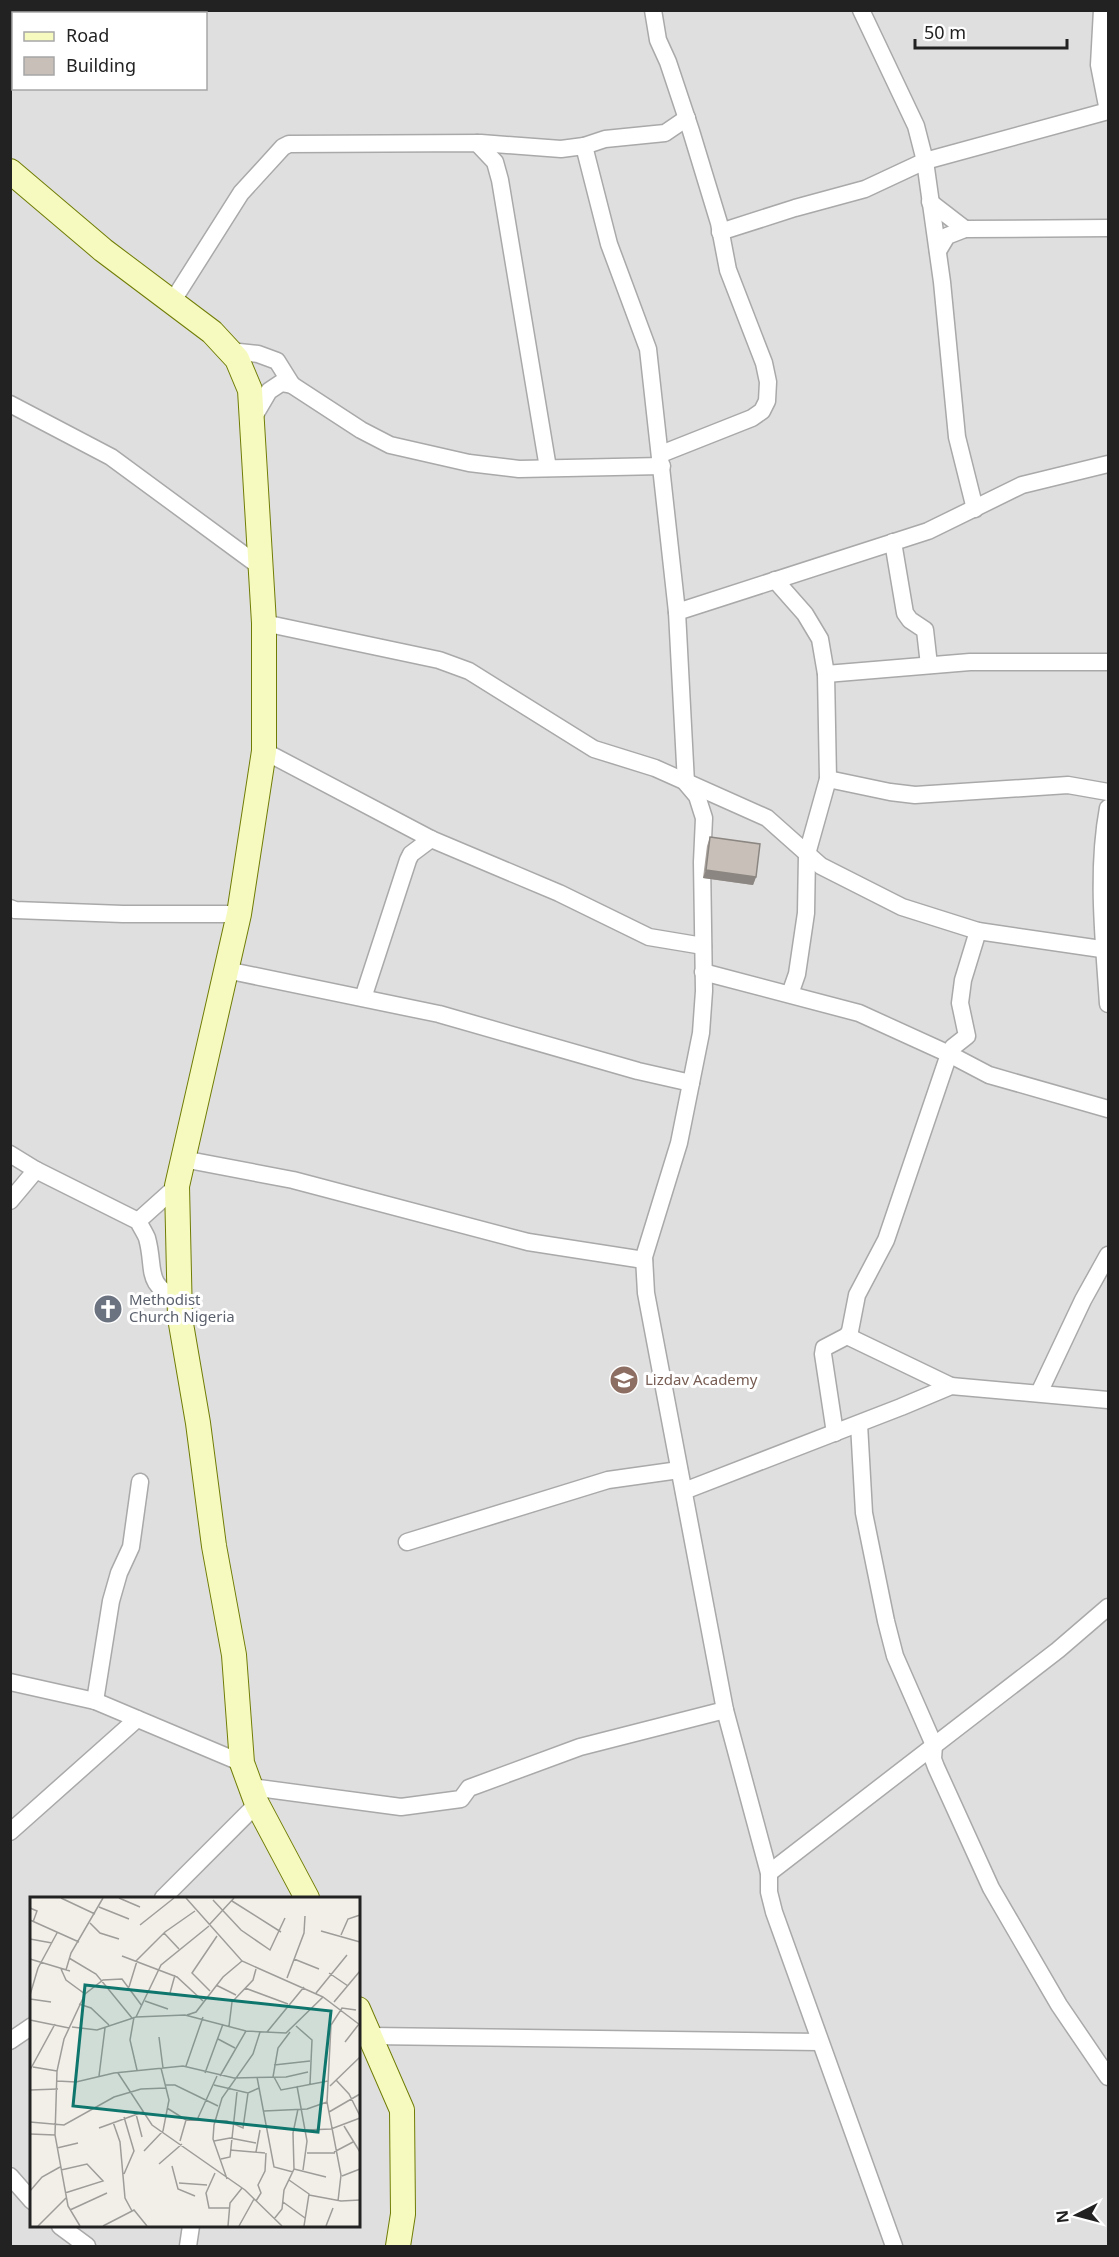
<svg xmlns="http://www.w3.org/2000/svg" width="1119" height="2257" font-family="'Noto Sans',sans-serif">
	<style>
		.residential { fill: #e0dfdf; fill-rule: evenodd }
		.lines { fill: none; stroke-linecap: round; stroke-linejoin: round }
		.street-casing { stroke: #a9a9a9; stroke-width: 19 }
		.secondary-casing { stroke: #707d05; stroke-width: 26 }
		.street { stroke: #fff; stroke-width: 16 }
		.secondary { stroke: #f7fabf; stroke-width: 24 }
		.wall { fill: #aba49e }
		.shaded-wall { fill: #8b8681 }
		.building { fill: #c7bfb8; stroke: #8b8681; stroke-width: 1.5 }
		.labels { text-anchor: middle; stroke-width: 6; stroke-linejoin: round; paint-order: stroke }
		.worship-label { font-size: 15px; fill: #5b616d; stroke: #fff; text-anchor: start }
		.education-label { font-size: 15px; fill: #785e54; stroke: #fff; text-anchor: start }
		.inset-road { fill: none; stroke: #9f9d99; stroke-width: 1.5 }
		.view { fill: #0f766e; fill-opacity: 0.15; stroke: #0f766e; stroke-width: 3 }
		.inset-edge { fill: none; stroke: #222; stroke-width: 3 }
	</style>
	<rect width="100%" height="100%" fill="#f2efe9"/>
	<!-- residential -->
	<path class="residential" d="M 11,11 L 1108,11 L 1108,2246 L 11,2246 ZM 14,14 L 206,14 L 206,88 L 14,88 ZM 32,1898 L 358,1898 L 358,2226 L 32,2226 Z"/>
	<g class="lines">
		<!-- street casing -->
		<g class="street-casing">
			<g id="street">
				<polyline points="653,10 658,40 668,62 691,131 719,223 728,270 764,363 768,382 767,401 762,411 752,418 661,454"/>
				<polyline points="861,10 916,126 925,161 942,282 957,437 975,509"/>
				<polyline points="1102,10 1099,65 1108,111"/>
				<polyline points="477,143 495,162 500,180 548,468"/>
				<polyline points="584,146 609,244 648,349 677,612 686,783 697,796 704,818 702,862 704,991 701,1033 679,1143 644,1257 646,1293 725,1710 769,1873 769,1892 774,1912 894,2246"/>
				<polyline points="930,202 965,229"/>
				<polyline points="720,232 795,208 865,189 925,161 1108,111"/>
				<polyline points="938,251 947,236 965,229 1108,228"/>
				<polyline points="172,302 241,193 283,147 289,144 481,143 561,149 584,146 605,139 665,133 687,118"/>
				<polyline points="230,351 258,354 277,361 292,385"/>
				<polyline points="10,404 111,457 262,568"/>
				<polyline points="252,420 269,391 281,383 292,385 361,430 390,445 469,463 519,469 662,466"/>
				<polyline points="893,542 905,613 910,620 925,630 929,665"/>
				<polyline points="775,580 805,614 820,639 826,674 828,779 807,854 806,913 797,974 790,994"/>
				<polyline points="677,612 928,531 1022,485 1108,464"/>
				<polyline points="264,623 439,660 469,671 594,749 655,768 767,818 821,866 902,907 978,931 1108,950"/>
				<polyline points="826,674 970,662 1108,662"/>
				<polyline points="264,751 431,839 559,893 649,937 703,946"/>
				<polyline points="828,779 890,792 915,795 1068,785 1108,792"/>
				<path d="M 1108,808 C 1096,872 1104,940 1108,1004"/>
				<polyline points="10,908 15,910 123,914 239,914"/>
				<polyline points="226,970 439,1014 638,1071 691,1083"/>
				<polyline points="703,972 859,1013 949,1054 989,1075 1108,1109"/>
				<polyline points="363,998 408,860 411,854 431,839"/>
				<path d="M 10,1154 L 36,1170 L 138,1221 C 141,1227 145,1233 147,1238 C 156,1271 143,1283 180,1301"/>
				<polyline points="183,1159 293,1180 528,1242 644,1260"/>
				<polyline points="10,1201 36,1170"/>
				<polyline points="138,1221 177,1186"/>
				<polyline points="847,1336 951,1386"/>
				<polyline points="1039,1393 1083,1300 1108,1255"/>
				<polyline points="859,1424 864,1513 886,1621 895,1656 934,1745 933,1759 936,1767 991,1888 1059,2005 1108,2077"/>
				<polyline points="835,1433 823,1354 824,1348 847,1336 850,1331 857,1295 886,1240 949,1054 953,1047 967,1036 960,1003 963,980 978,931"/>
				<polyline points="684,1491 901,1407 951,1386 1108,1400"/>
				<polyline points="407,1542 608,1480 679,1470"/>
				<polyline points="10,1682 95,1701 242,1763"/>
				<polyline points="95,1701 111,1601 119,1573 131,1547 140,1482"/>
				<polyline points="251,1787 401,1807 461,1799 469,1788 580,1747 725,1710"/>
				<polyline points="10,1832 137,1719"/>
				<polyline points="769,1873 1058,1650 1108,1607"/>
				<polyline points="163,1898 257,1804"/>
				<polyline points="370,2036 820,2042"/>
				<polyline points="10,2041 32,2026"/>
				<polyline points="10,2176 32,2201"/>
				<polyline points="60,2226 87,2246"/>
				<polyline points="188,2246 191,2226"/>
			</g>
		</g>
		<!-- secondary casing -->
		<g class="secondary-casing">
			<g id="secondary">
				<polyline points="10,171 103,250 212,332 237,359 250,390 264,623 264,751 239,914 177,1186 180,1318 198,1423 214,1546 234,1655 242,1763 257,1804 307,1898"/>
				<polyline points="358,2009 402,2110 403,2214 398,2246"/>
			</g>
		</g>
		<!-- street -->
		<use href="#street" class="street"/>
		<!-- secondary -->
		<use href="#secondary" class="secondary"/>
	</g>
	<!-- wall -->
	<polygon class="wall" points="710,837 756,877 753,885 703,878 707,846"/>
	<!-- shaded-wall -->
	<polygon class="shaded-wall" points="706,870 756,877 753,885 703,878"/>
	<!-- building -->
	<polygon class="building" points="710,837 760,844 756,877 706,870"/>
	<!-- icons -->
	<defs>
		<g id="church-disc" transform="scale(1.5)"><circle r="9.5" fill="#6b7280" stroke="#fff"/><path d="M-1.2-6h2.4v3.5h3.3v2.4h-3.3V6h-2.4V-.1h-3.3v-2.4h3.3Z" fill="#fff"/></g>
		<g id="school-disc" transform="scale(1.5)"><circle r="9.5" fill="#8d6e63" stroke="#fff"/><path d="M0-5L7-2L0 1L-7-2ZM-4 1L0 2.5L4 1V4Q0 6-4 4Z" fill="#fff"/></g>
	</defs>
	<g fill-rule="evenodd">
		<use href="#church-disc" x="108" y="1309"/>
		<use href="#school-disc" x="624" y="1380"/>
	</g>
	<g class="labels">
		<!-- worship labels -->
		<g class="worship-label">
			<text x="129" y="1305">Methodist<tspan x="129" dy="17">Church Nigeria</tspan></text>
		</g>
		<!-- education labels -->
		<g class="education-label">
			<text x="645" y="1385">Lizdav Academy</text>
		</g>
	</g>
	<!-- overview -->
	<g transform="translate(30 1897)">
		<rect width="330" height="330" fill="#f2efe9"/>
		<path class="inset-road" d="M 31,1 L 65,17M 89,1 L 110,10M 156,1 L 212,64 L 293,100M 183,3 L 211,33 L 240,53 L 255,21M 202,4 L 251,35M 69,10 L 99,22M 0,11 L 7,14 L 3,25M 0,23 L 49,45M 60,26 L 70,36 L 89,42M 110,28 L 144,1M 179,28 L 204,1M 291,34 L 330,45M 134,36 L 149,52M 311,38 L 318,22 L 330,18M 0,42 L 22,46M 92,59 L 147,80 L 173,104M 39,61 L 66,77 L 102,121M 0,62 L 40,74M 264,62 L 289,72M 106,64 L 135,35 L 165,14M 31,72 L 36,83 L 55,97M 36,73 L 41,56 L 73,1M 299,76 L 318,89M 257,81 L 274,36 L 275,19M 186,88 L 206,98M 99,90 L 107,64M 215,91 L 258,107M 180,94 L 162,76 L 187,39M 140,96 L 145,78M 286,96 L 317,58M 0,98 L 8,71 L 27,36M 0,102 L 21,105M 115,104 L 138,112M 304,105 L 330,74M 49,107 L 61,111 L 79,128M 157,118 L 166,115 L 193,80 L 212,64M 104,120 L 100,143 L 107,173M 106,120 L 131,68 L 179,29M 0,123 L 39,131M 199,129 L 202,105 L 223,83 L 226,72M 266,129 L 282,143 L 280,187M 42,130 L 67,133 L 106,120 L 155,118 L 216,134 L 256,136 L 293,100 L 330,128M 237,135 L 274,90M 129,140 L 133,171M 188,142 L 205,151M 315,145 L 329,127M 244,168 L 280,164M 156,169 L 173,120M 3,170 L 27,174M 0,173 L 25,127M 88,176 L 122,228 L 215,293 L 252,329M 175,176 L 193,127M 69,179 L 75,131M 190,179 L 216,134M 227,180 L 244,270 L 263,275M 243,180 L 248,151 L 260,135M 244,180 L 251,193 L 298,184M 306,183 L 319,197 L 330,219M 27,184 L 46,185 L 84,176 L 153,169 L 204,181 L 256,180 L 278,175M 135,188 L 145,188 L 188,209M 184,188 L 218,196 L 229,191M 267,189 L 277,244 L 273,273M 300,189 L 330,160M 0,193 L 28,192M 137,211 L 156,223 L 197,224 L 213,231 L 218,196M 234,214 L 277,212 L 297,205M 299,215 L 330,197M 106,217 L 112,240M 167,223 L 187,179M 0,225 L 34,228 L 84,200 L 111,192 L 136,191M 83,225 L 90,245 L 95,301 L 102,314M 314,229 L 330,255M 69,231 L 113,215M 276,233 L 301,232 L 330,221M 0,237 L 25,238M 150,244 L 156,223M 184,244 L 200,241 L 226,246M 27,251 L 48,246M 200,253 L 235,256M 114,254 L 133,234 L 139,203 L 131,171M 226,255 L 230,233M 304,255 L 323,245M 277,256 L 305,256M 191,262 L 200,260 L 207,195M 129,267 L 152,247M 142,269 L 148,292 L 165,299M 264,272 L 296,280M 31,273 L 57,267 L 73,284 L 35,296M 185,276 L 176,296 L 179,311 L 199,311M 94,277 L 104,254 L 94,220M 312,279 L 330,272M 197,282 L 183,242 L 184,228 L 192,201 L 223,157 L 230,135M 259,283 L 279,297 L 274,329M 149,286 L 177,288M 0,294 L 12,280 L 30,270M 279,298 L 311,304 L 330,303M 226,304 L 231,296 L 228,288 L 235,274 L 236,256M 308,304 L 311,278 L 297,205 L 301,128 L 312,111 L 326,113M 253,305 L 275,321M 40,313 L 77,296M 244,322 L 252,312 L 254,293 L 264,272 L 263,236 L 268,212M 8,329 L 36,301M 50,329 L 38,309 L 25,238 L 27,174 L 34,142 L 55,97 L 73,83 L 92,82 L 112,109M 73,329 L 104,313 L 117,329M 198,329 L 200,306 L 212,291M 209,329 L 224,302M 296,329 L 303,311"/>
		<path class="view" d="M 55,88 L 301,114 L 288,235 L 43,209 Z"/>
		<rect width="330" height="330" class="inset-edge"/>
	</g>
	<!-- border -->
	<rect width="1119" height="2257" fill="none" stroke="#222222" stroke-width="24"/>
	<!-- legend -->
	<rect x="12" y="12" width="195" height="78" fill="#ffffff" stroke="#a7a7a7" stroke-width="1.5"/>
	<rect x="24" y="32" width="30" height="9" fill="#f7fabf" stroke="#a7a7a7" stroke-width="1.5"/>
	<text x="66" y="42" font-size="18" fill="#222222">Road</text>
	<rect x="24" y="57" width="30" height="18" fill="#c7bfb8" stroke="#a7a7a7" stroke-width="1.5"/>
	<text x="66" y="72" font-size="18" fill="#222222">Building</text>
	<!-- north arrow -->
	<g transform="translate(1077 2215) rotate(264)" stroke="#ffffff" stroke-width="4.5" paint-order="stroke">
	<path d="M0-4.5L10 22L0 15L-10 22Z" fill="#222222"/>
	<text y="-9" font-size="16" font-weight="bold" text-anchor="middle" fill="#222222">N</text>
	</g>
	<!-- scale -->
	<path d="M915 39v9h152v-9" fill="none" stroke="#222222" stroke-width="3"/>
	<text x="924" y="39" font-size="18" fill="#222222" stroke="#ffffff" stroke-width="4.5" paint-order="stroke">50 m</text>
</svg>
